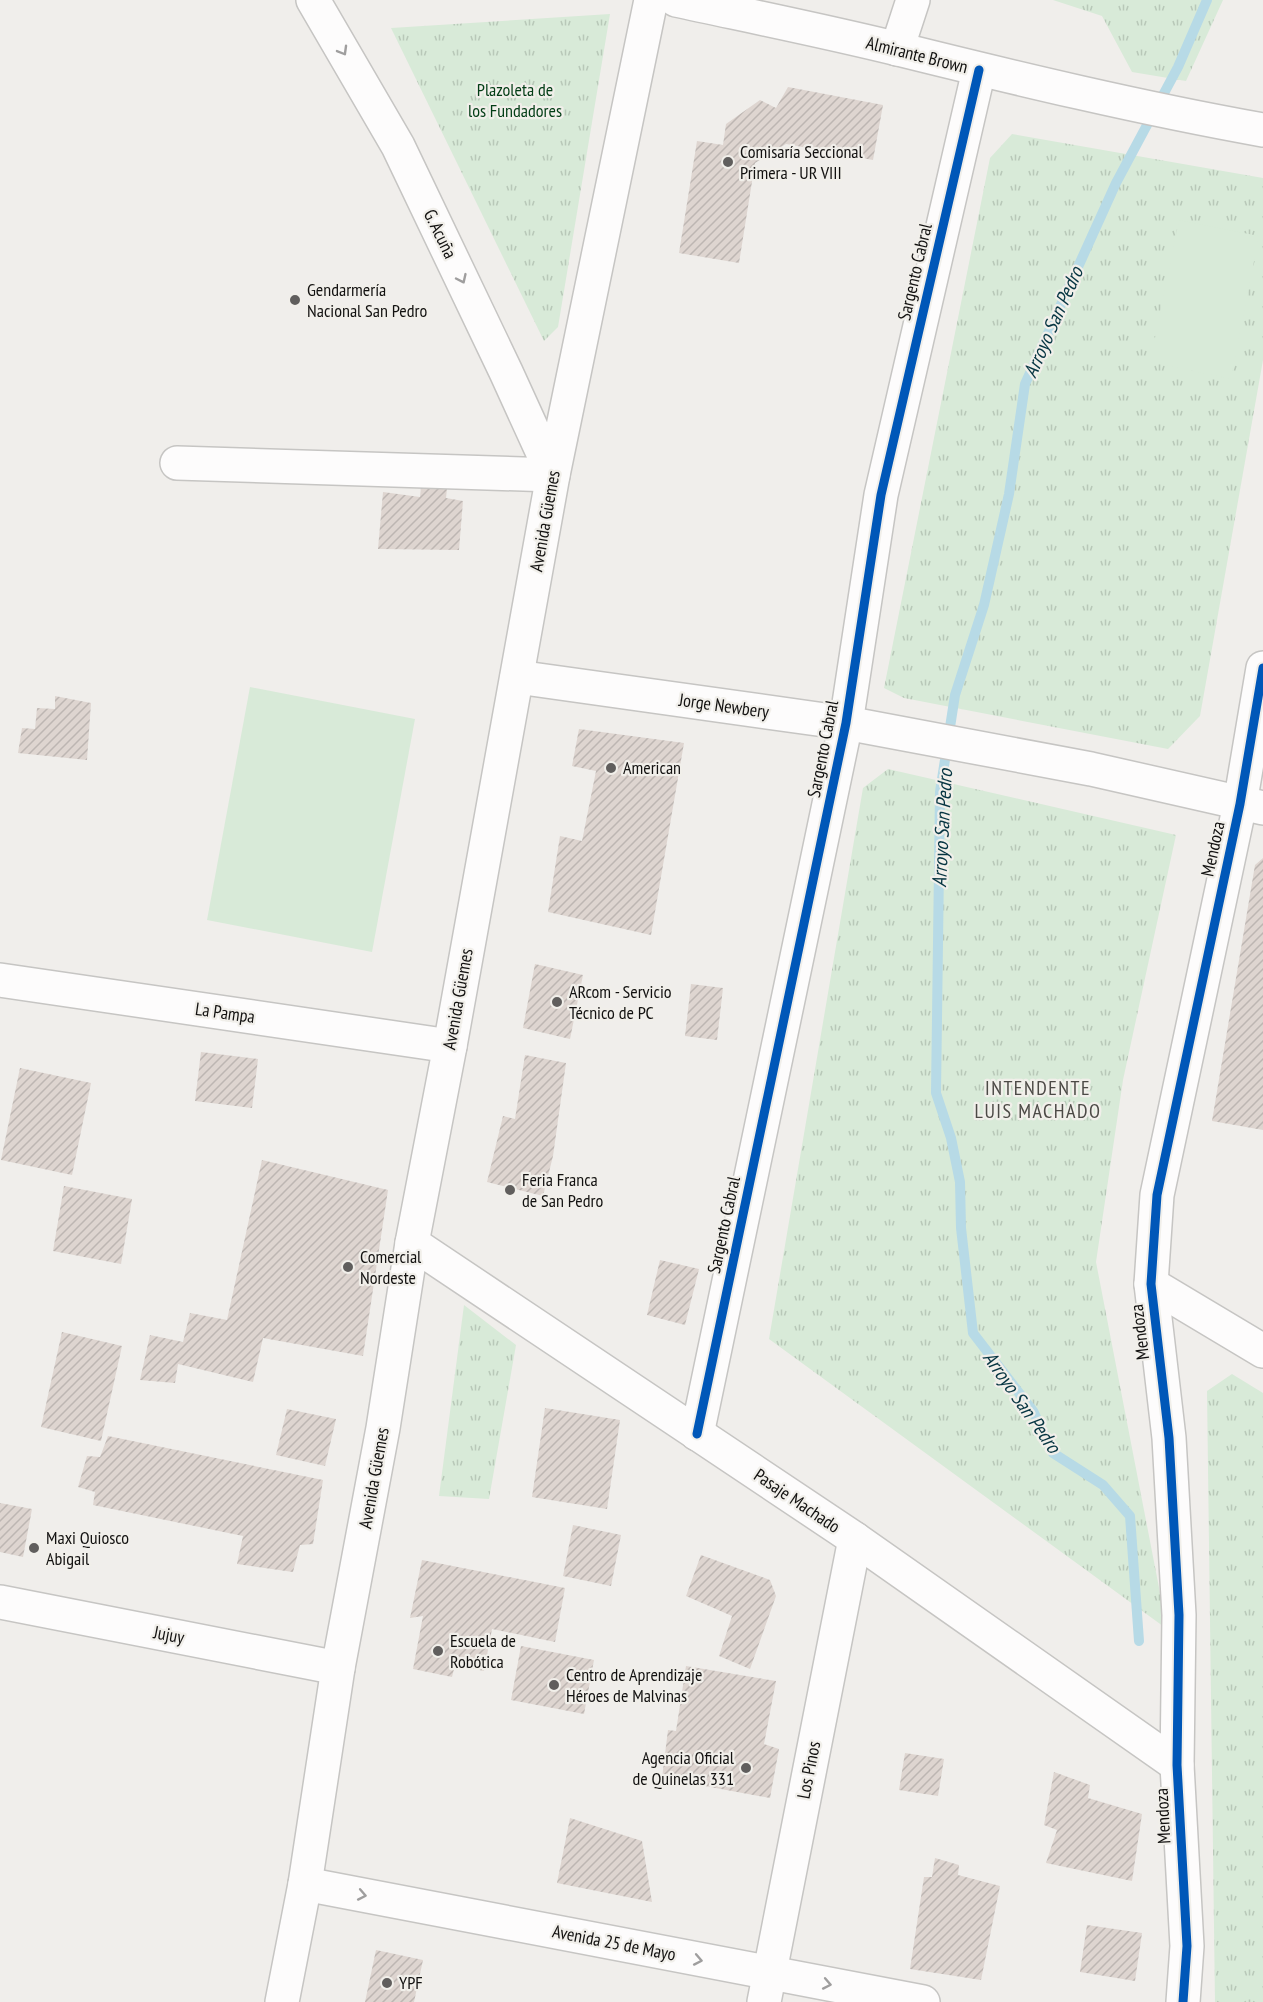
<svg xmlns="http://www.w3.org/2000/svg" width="1263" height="2002" font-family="'PT Sans Narrow',sans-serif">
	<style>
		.grass { fill: url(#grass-tufts) }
		.garden { fill: #d8ead8 }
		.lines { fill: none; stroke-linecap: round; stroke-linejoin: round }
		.stream { stroke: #b7dae6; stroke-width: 10 }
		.building { fill: url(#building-hatch) }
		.minor-casing { stroke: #c6c5c3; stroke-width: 36 }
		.major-casing { stroke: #c6c5c3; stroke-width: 36 }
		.minor { stroke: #fdfcfc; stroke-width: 33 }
		.major { stroke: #fdfcfc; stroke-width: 33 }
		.cycleway-casing { stroke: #f1efea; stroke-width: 13 }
		.cycleway { stroke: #0057b8; stroke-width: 9 }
		.oneway { stroke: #9f9e9e }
		.poi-dot { fill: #605e5d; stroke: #f1efea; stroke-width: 2 }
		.labels { text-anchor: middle; stroke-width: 4.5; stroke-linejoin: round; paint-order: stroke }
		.street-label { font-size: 18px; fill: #121110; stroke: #f1efea }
		.park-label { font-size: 18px; fill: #023d15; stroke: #f1efea }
		.poi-label { font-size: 18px; fill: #121110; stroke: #f1efea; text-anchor: start }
		.water-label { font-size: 20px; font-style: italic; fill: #063542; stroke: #f1efea }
		.neighbourhood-label { font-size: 20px; letter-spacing: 1.5px; fill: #4c4a46; stroke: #f1efea }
	</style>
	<defs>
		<pattern id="grass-tufts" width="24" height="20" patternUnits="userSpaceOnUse" patternTransform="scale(1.5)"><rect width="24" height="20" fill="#d8ead8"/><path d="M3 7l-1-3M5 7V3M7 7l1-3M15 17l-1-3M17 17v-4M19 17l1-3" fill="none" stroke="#b8c8b8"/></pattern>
		<pattern id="building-hatch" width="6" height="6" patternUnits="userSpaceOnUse" patternTransform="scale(1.5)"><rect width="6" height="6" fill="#ded5d0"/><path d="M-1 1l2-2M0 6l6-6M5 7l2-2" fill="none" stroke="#bdb6b2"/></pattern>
	</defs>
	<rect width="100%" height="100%" fill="#f0eeeb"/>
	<!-- grass -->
	<g class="grass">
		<polygon points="1053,0 1223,0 1186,81 1132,72 1102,16"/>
		<polygon points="610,14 558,327 544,341 391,28"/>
		<polygon points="1012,134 1263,178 1263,360 1200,716 1168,749 904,698 884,688 990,158"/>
		<polygon points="888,769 1176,835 1123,1080 1096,1262 1167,1629 769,1339 863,788"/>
		<polygon points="464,1305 516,1345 489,1499 439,1496"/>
		<polygon points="1232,1374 1263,1393 1263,2002 1215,2002 1207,1391"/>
	</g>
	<!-- garden -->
	<g class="garden">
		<polygon points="1179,220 1259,236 1231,379 1150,362"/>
		<polygon points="250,687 415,719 372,952 207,920"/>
	</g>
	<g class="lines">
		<!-- stream -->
		<polyline class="stream" points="1139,1641 1130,1516 1103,1485 1053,1453 1033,1411 973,1333 961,1228 960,1182 951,1138 936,1093 940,792 955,695 984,605 1009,494 1025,384 1116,183 1178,67 1207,0"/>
	</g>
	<!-- building -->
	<g class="building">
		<polygon points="788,87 883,105 873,160 786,144 755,163 739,263 679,253 697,141 723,145 726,124 760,100 776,108"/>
		<polygon points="422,477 448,479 446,498 463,501 459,550 378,549 383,492 420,497"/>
		<polygon points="55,696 91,703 87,760 18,753 22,728 35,729 37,708 55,709"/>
		<polygon points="579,729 684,743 651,935 548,912 560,836 582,841 596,771 572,766"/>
		<polygon points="1263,858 1263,1130 1212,1121 1255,865"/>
		<polygon points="535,964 583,975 570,1039 523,1028"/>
		<polygon points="691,984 723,988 717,1040 685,1036"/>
		<polygon points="201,1052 258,1059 252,1108 195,1101"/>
		<polygon points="525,1055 566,1063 553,1156 543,1196 487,1182 503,1116 515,1119"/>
		<polygon points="20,1068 91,1083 72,1175 1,1160"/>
		<polygon points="262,1160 388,1190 363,1356 263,1338 253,1382 178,1364 175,1383 140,1380 150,1335 183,1342 190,1313 227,1320"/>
		<polygon points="64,1186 132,1199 121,1264 53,1251"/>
		<polygon points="660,1260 699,1269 685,1325 647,1315"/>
		<polygon points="62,1332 122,1346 101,1441 41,1427"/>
		<polygon points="545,1408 620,1420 607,1509 532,1497"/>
		<polygon points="287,1409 336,1419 325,1466 276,1455"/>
		<polygon points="108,1436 323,1480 313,1544 300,1545 293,1572 237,1564 243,1536 93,1505 95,1492 78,1487 87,1456 100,1457"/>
		<polygon points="0,1503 32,1509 23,1557 0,1552"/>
		<polygon points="573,1525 621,1535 611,1586 563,1576"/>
		<polygon points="701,1555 770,1580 776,1596 750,1669 719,1656 732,1616 686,1596"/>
		<polygon points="422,1560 565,1588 555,1642 492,1629 484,1671 455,1665 452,1677 413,1669 423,1616 410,1618"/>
		<polygon points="521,1646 594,1660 584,1714 511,1700"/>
		<polygon points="686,1666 776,1681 764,1744 779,1749 770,1798 662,1778 668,1730 676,1731"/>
		<polygon points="905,1753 944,1759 938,1796 899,1790"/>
		<polygon points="1054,1772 1090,1785 1088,1798 1142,1814 1132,1881 1046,1863 1057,1830 1044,1825"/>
		<polygon points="570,1818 642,1841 652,1902 557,1883"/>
		<polygon points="935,1858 959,1865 958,1875 1000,1886 981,1980 910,1969 924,1877 932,1877"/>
		<polygon points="1087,1925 1142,1933 1135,1981 1080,1972"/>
		<polygon points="376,1950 423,1960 414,2002 365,2002"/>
	</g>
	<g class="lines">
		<!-- minor casing -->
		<g class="minor-casing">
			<g id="minor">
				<path d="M 676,0 C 750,16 825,31 898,49 C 1019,79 1140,108 1263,130"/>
				<polyline points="897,49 913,0"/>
				<polyline points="177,463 553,475 506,372 398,146 313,0"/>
				<polyline points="517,677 846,723 1091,769 1263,808"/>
				<polyline points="0,980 450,1046"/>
				<polyline points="412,1243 855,1539 1177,1765"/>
				<polyline points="1151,1284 1263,1351"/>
				<polyline points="697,1434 846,723 881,495 979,70"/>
				<polyline points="0,1602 338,1668"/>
				<polyline points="764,2002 855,1539"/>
				<polyline points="1183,2002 1187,1946 1177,1765 1179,1615 1169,1438 1151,1284 1157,1195 1240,804 1263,668"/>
			</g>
		</g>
		<!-- major casing -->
		<g class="major-casing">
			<g id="major">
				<polyline points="305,1884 923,2002"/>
				<polyline points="282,2002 305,1884 338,1668 383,1428 412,1243 450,1046 553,475 651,0"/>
			</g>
		</g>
		<!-- minor -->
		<use href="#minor" class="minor"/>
		<!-- major -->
		<use href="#major" class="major"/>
		<!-- cycleway casing -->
		<g class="cycleway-casing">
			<g id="cycleway">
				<polyline points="697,1434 846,723 881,495 979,70"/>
				<polyline points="1183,2002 1187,1946 1177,1765 1179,1615 1169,1438 1151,1284 1157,1195 1240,804 1263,668"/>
			</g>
		</g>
		<!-- cycleway -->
		<use href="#cycleway" class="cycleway"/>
	</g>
	<!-- one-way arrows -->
	<defs><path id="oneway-chevron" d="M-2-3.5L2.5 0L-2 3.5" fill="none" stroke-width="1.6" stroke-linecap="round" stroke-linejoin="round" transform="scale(1.5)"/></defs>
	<g class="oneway">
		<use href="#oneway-chevron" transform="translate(343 51) rotate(60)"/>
		<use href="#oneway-chevron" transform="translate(462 279) rotate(65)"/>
		<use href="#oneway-chevron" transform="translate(362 1895) rotate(11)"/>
		<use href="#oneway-chevron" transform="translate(698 1960) rotate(11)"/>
		<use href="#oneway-chevron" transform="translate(827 1984) rotate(11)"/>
	</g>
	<!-- markers -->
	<g class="poi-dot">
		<circle cx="728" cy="162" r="6"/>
		<circle cx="295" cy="300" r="6"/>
		<circle cx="611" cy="768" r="6"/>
		<circle cx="557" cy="1002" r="6"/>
		<circle cx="510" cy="1190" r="6"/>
		<circle cx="348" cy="1267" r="6"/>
		<circle cx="34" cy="1548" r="6"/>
		<circle cx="438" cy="1651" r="6"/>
		<circle cx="554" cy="1685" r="6"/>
		<circle cx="746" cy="1768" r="6"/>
		<circle cx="387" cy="1983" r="6"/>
	</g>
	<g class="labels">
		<!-- street labels -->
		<g class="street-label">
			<text transform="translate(917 55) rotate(14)" y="6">Almirante Brown</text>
			<text transform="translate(440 234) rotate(64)" y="6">G. Acuña</text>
			<text transform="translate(915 272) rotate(-77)" y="6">Sargento Cabral</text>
			<text transform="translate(545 521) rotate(-80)" y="6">Avenida Güemes</text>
			<text transform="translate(724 706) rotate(8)" y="6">Jorge Newbery</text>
			<text transform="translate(823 749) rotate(-79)" y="6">Sargento Cabral</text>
			<text transform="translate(1213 849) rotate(-78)" y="6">Mendoza</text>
			<text transform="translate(458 999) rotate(-80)" y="6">Avenida Güemes</text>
			<text transform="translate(225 1013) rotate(8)" y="6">La Pampa</text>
			<text transform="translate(724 1225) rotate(-78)" y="6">Sargento Cabral</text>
			<text transform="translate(1140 1332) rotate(-97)" y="6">Mendoza</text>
			<text transform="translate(374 1478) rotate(-80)" y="6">Avenida Güemes</text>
			<text transform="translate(797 1501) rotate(34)" y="6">Pasaje Machado</text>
			<text transform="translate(169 1635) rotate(11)" y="6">Jujuy</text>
			<text transform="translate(809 1770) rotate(-79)" y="6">Los Pinos</text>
			<text transform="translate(1163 1816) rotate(-93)" y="6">Mendoza</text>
			<text transform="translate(614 1943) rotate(11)" y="6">Avenida 25 de Mayo</text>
		</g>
		<!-- park labels -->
		<g class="park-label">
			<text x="515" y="96">Plazoleta de<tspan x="515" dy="21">los Fundadores</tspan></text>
		</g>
		<!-- poi labels -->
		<g class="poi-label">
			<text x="740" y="158">Comisaría Seccional<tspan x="740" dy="21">Primera - UR VIII</tspan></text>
			<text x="307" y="296">Gendarmería<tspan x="307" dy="21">Nacional San Pedro</tspan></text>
			<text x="623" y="774">American</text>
			<text x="569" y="998">ARcom - Servicio<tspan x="569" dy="21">Técnico de PC</tspan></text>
			<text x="522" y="1186">Feria Franca<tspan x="522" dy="21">de San Pedro</tspan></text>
			<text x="360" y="1263">Comercial<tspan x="360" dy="21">Nordeste</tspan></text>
			<text x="46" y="1544">Maxi Quiosco<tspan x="46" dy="21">Abigail</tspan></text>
			<text x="450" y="1647">Escuela de<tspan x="450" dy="21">Robótica</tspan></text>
			<text x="566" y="1681">Centro de Aprendizaje<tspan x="566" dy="21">Héroes de Malvinas</tspan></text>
			<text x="734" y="1764" text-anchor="end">Agencia Oficial<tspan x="734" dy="21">de Quinelas 331</tspan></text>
			<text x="399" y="1989">YPF</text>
		</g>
		<!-- water labels -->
		<g class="water-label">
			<text transform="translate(1053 322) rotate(-66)" y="7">Arroyo San Pedro</text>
			<text transform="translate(942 828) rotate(-87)" y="7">Arroyo San Pedro</text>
			<text transform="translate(1022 1402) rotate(55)" y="7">Arroyo San Pedro</text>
		</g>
		<!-- neighbourhood labels -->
		<g class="neighbourhood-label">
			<text x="1038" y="1095">INTENDENTE<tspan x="1038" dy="23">LUIS MACHADO</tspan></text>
		</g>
	</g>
</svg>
